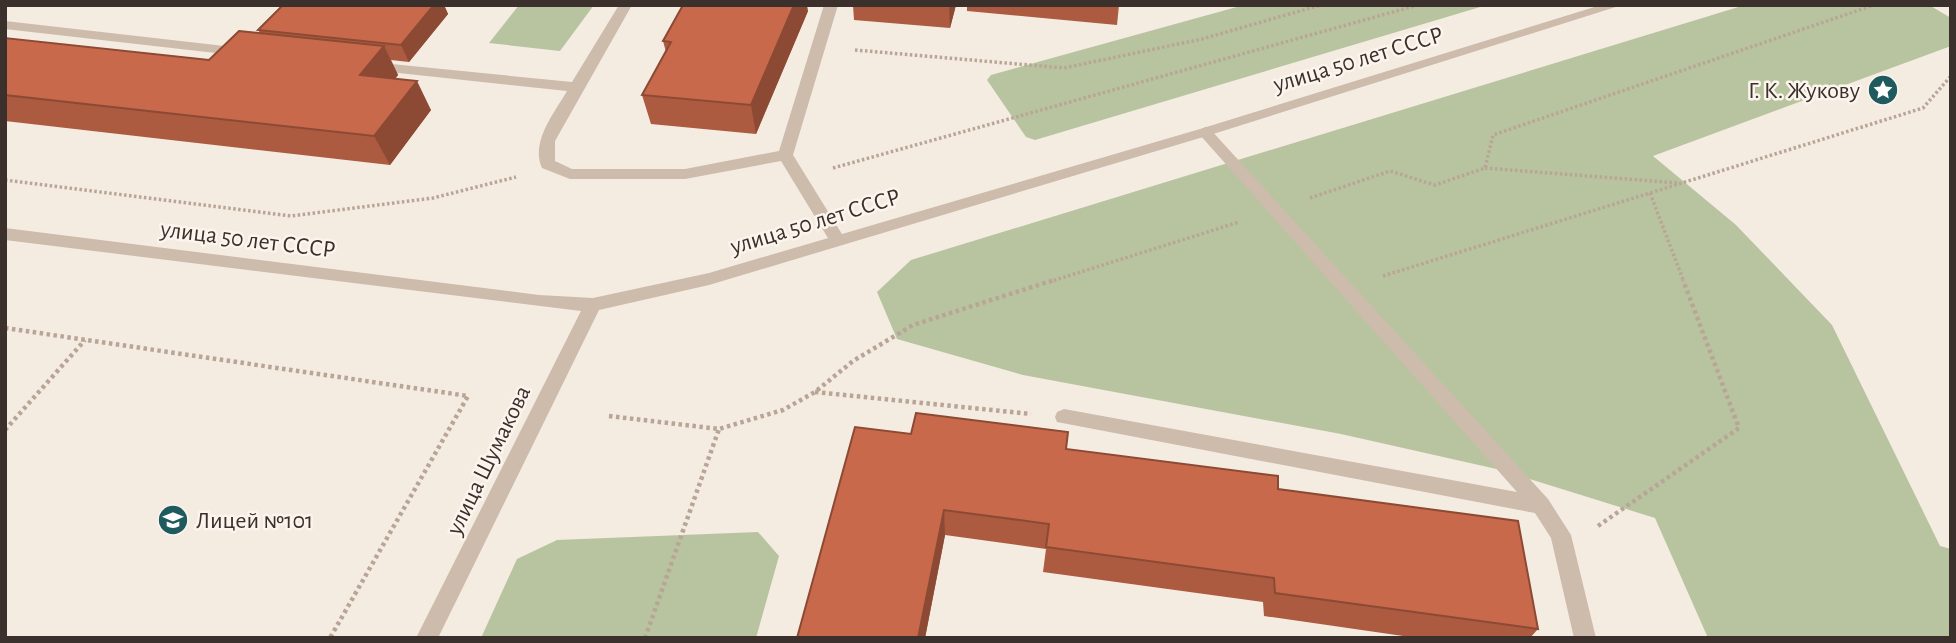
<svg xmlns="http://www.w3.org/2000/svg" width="1956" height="643" font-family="'Alegreya Sans',sans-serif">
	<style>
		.green { fill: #b8c4a0 }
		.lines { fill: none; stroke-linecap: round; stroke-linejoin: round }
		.path-far1 { stroke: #b9a596; stroke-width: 3.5; stroke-dasharray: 2.5 2.5; stroke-linecap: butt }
		.path { stroke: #b9a596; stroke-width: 4.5; stroke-dasharray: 3.5 3.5; stroke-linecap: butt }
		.service { fill: #cdbbac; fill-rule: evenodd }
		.minor { fill: #cdbbac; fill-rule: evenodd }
		.wall { fill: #ac5a40 }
		.shaded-wall { fill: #8c4a34 }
		.building { fill: #c8694b; stroke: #8c4a34; stroke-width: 2 }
		.labels { text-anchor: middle; stroke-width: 5; stroke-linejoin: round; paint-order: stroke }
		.street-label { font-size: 24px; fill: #3b302b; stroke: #fbf5ee }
		.poi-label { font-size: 24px; fill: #3b302b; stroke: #fbf5ee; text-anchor: end }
	</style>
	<rect width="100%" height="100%" fill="#f4ebe1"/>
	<!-- green -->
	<g class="green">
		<polygon points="519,5 594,5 560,51 489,43"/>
		<polygon points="1244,5 1487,5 1035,140 1026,137 987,80 991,75"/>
		<polygon points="1745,5 1929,5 1951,18 1951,46 1653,156 1736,225 1832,325 1940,546 1951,549 1951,638 1708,638 1655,518 1501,470 1341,434 1023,375 897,339 877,292 911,260"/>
		<polygon points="758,532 779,556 756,638 481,638 517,559 557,540"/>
	</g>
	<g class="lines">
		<!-- path-far1 -->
		<g class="path-far1">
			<polyline points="855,50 1064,68 1202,39 1321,5"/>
			<polyline points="833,168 1418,5"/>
			<polyline points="1485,168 1678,183"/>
			<polyline points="5,180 291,216 433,198 516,177"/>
			<polyline points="1650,193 1684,282"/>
			<polyline points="1310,198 1390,171 1435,185 1485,168 1493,135 1874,5"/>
			<polyline points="1383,276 1923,108 1951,76"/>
			<polyline points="1049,282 1239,222"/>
		</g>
		<!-- path -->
		<g class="path">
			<polyline points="5,328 468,396 330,638"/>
			<polyline points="815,392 1031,414"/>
			<polyline points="609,416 719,429 783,410 815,392 853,361 913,325 1054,280"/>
			<polyline points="5,430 85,340"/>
			<polyline points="1598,526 1739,428 1683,280"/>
			<polyline points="645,638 719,429"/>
		</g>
		<!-- service -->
		<g class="service">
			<path d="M 619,5 L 632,5 L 555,141 L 555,161 L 572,169 L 685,169 L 779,151 L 824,5 L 838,5 L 793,155 L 845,239 L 843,243 L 831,243 L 781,161 L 685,179 L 570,179 L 542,168 C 530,142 555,112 567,91 L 371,70 L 364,66 L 371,62 L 572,82 Z"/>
			<polygon points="5,21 242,48 249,52 242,56 5,29"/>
			<polygon points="1205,127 1210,129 1548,499 1571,535 1596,638 1574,638 1551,538 1535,513 1057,422 1055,417 1057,412 1064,409 1517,492 1200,135 1198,132"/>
		</g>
		<!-- minor -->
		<polygon class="minor" points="1601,5 1622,5 1210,135 709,285 599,310 438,638 416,638 581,311 5,240 5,228 539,295 593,298 709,273 1200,129"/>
	</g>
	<!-- wall -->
	<g class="wall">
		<polygon points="283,5 444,5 448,14 409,62 391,60 398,75 395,79 431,110 390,165 5,121 5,38 209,60 260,33 258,30"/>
		<polygon points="853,5 956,5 950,28 854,20"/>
		<polygon points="967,5 1119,5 1117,25 967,11"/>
		<polygon points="808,11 756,134 651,124 642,95 666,52 663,41"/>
		<polygon points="911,434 1066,449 1278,489 1538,629 1530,638 1417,638 1264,616 1263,602 1043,572 1046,549 945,535 925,638 797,638"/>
	</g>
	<!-- shaded-wall -->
	<g class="shaded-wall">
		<polygon points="434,5 444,5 448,14 409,62 401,45"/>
		<polygon points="794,5 807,5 808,11 756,134 751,105"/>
		<polygon points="949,5 956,5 950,28"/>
		<polygon points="384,46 398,75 375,104 360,75"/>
		<polygon points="417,81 431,110 390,165 374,136"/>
		<polygon points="944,510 945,535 925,638 918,638"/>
	</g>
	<!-- building -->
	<g class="building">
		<polygon points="283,5 434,5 401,45 258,30"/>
		<polygon points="683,5 794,5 751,105 642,95 671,42 663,41"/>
		<polygon points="239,31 384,46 360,75 417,81 374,136 5,95 5,38 209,60"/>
		<polygon points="916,413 1068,432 1066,449 1278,476 1278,489 1518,521 1538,629 1275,593 1274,578 1046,547 1049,524 944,510 918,638 797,638 855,427 911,434"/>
	</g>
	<!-- icons -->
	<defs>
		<g id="sight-disc" transform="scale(1.575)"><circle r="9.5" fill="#1f5a5e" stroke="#fbf5ee"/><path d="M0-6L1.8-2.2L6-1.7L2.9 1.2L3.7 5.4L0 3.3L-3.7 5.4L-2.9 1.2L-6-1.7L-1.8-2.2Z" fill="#fff"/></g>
		<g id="school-disc" transform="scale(1.575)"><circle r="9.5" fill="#1f5a5e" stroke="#fbf5ee"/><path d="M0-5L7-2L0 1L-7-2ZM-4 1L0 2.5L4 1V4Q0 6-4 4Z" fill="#fff"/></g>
	</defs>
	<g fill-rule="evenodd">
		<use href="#sight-disc" x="1883" y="90"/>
		<use href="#school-disc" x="173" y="520"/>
	</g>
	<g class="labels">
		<!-- street labels -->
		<g class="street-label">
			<text transform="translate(1358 59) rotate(-17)" y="8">улица 50 лет СССР</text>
			<text transform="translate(815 221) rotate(-17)" y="8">улица 50 лет СССР</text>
			<text transform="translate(248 239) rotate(7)" y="8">улица 50 лет СССР</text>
			<text transform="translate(488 460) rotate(-64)" y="8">улица Шумакова</text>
		</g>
		<!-- poi labels -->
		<g class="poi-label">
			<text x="1860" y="98">Г. К. Жукову</text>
			<text x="196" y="528" text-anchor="start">Лицей №101</text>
		</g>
	</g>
	<!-- border -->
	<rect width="1956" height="643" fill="none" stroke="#3b302b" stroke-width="14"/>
</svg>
